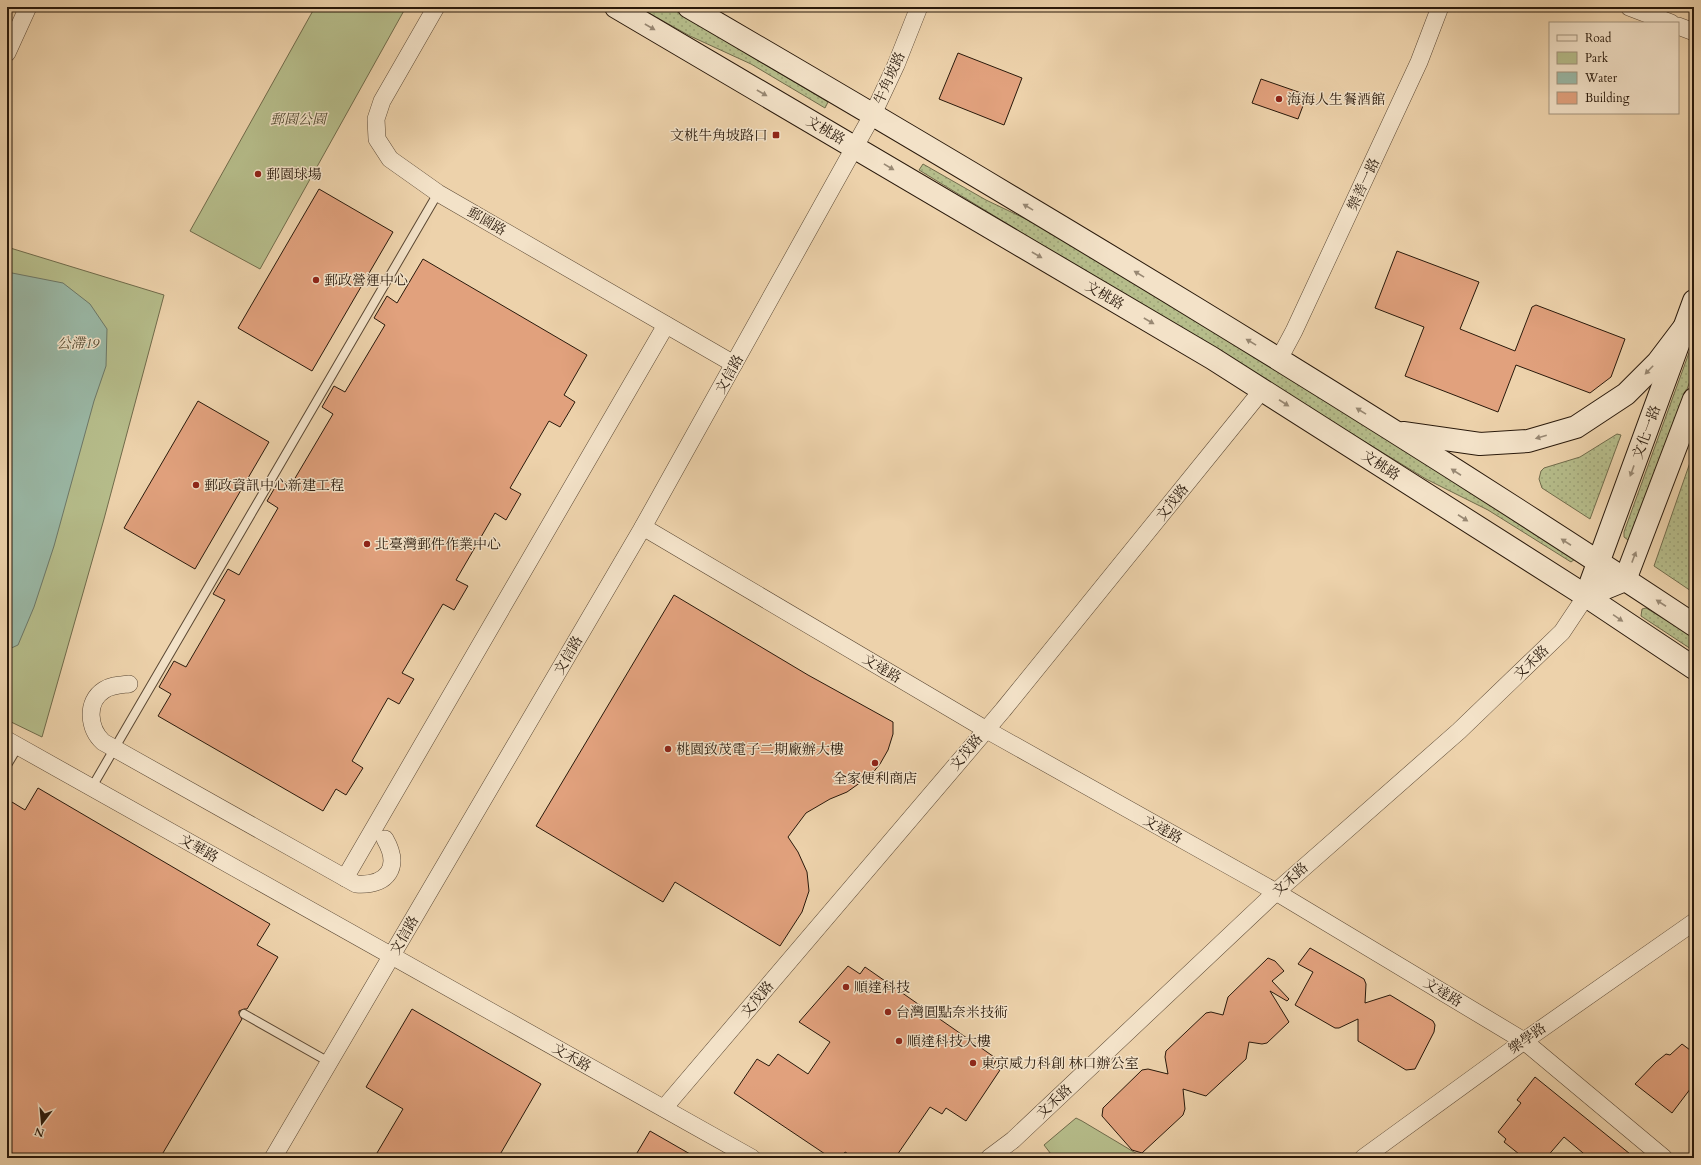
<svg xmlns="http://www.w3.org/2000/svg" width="1701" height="1165" font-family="Cardo,'Noto Serif TC',serif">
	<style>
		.grass { fill: url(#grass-dots); stroke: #706b4b }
		.park { fill: #b6bd8b; stroke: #706b4b }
		.water { fill: #9ab8a6; stroke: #6d7868 }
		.building { fill: #e1a17d; stroke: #29190b }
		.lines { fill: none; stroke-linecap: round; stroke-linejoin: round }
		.lane-casing { stroke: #5a4733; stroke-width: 10 }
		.street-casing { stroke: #5a4733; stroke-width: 18 }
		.secondary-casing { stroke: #29190b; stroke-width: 24 }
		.lane { stroke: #f3e2c8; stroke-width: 8 }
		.street { stroke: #f3e2c8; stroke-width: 17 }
		.secondary { stroke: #f3e2c8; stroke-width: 22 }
		.oneway { fill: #988873 }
		.poi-dot { fill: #8f2418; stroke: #f3e2c8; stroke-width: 1.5 }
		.labels { text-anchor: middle; stroke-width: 3; stroke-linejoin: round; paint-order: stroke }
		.street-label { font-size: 14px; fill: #29190b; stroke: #f3e2c8 }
		.poi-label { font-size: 14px; fill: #29190b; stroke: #f3e2c8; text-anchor: start }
		.park-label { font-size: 14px; font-style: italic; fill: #534a31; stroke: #f3e2c8 }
	</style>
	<defs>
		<pattern id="grass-dots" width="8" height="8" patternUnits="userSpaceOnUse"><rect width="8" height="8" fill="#b6bd8b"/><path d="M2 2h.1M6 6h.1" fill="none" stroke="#9ca277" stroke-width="1.8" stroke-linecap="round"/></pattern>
	</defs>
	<rect width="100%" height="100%" fill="#edd2ab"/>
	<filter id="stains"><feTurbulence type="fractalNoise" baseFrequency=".005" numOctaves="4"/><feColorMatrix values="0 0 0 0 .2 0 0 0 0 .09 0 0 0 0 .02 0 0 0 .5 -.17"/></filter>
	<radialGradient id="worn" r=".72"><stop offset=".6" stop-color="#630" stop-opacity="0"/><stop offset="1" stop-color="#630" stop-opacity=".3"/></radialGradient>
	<!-- grass -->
	<g class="grass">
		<polygon points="638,7 669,7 828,102 825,108 751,64 690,36"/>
		<polygon points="923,164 986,200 1051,231 1180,305 1575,559 1571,562 1488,510 1426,479 919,170"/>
		<polygon points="1694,339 1694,370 1634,535 1631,539 1628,540 1624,537 1624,532"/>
		<polygon points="1617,434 1621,435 1590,519 1542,488 1539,479 1541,471 1544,468 1580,457"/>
		<polygon points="1694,451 1694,593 1654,566"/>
		<polygon points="1646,608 1694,637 1694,651 1641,616 1642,609"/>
	</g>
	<!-- park -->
	<g class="park">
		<polygon points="315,7 406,7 260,269 190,231"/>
		<polygon points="7,247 164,295 104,519 42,737 7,720"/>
		<polygon points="1076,1118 1082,1121 1144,1158 1054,1158 1044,1145"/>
	</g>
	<!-- water -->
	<polygon class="water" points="7,272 63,283 90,304 107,329 106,366 94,401 54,546 34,607 18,645 7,650"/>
	<!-- building -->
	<g class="building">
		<polygon points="958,53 1022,78 1004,125 939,99"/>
		<polygon points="1261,79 1307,95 1298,119 1252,103"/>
		<polygon points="319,189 393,232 312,371 238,328"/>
		<polygon points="1397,251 1479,282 1460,329 1515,351 1532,307 1536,305 1625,339 1611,377 1590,393 1516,365 1498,412 1405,376 1424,327 1375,308"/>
		<polygon points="423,259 587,355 564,395 575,402 560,427 549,421 510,488 521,494 506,520 495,513 456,580 468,586 454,610 443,604 402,673 414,679 399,704 388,698 352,761 363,768 346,795 336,789 323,811 158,716 171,694 159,687 174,661 186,667 225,600 213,594 228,569 239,575 278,508 267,501 280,479 291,485 333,414 322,407 334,386 345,392 385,325 374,318 387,296 397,303"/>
		<polygon points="198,401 269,442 195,569 124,528"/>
		<polygon points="674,595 808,675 893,722 893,734 888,750 880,764 871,775 847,792 830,799 806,813 788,837 798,852 807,872 809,891 802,912 780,946 675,882 663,902 536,826"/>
		<polygon points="38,788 270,924 257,945 278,957 247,1009 244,1009 239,1011 239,1014 242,1019 160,1158 7,1158 7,799 25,810"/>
		<polygon points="1310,948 1364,979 1366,984 1365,1003 1390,995 1433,1021 1435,1025 1434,1032 1415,1069 1406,1070 1358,1041 1358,1019 1339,1028 1335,1028 1295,1005 1313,972 1298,964"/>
		<polygon points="1268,958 1275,961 1284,971 1272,981 1289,999 1287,1001 1270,991 1289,1022 1267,1043 1262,1044 1249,1042 1246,1059 1206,1096 1183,1089 1185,1109 1183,1115 1142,1153 1132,1150 1102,1116 1103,1108 1142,1070 1148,1069 1168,1074 1165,1057 1166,1051 1206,1013 1211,1012 1223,1015 1228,997"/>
		<polygon points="848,966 860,974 865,967 997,1059 993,1066 1000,1070 966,1121 946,1108 942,1114 930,1107 895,1158 855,1158 845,1152 841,1158 831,1158 734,1093 757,1059 769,1066 778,1054 808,1074 830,1042 799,1022"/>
		<polygon points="412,1009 541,1084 498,1158 374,1158 403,1109 366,1087"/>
		<polygon points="1682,1044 1694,1053 1694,1084 1672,1113 1635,1084 1656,1062 1666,1054 1670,1055"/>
		<polygon points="1535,1077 1577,1111 1635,1158 1589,1158 1564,1137 1546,1158 1524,1158 1504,1142 1506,1139 1498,1132 1521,1103 1517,1100"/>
		<polygon points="650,1131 697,1158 634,1158"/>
	</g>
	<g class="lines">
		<!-- lane casing -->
		<g class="lane-casing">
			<g id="lane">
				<polyline points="7,765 19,745"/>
				<polyline points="92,787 438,193"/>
				<polyline points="244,1014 329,1062"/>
			</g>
		</g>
		<!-- street casing -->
		<g class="street-casing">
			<g id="street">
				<polyline points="436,7 382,101 376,119 377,139 390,159 438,193 734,364"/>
				<polyline points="1629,7 1671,23"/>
				<polyline points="1678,26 1694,32"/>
				<polyline points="7,53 28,7"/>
				<polyline points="1279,359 1294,331 1419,62 1440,7"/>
				<polyline points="643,527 985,729 1276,892 1524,1041 1664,1158"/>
				<path d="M 129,684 C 120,685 112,685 104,690 C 85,702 89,729 103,742 L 356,884 C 388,886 401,867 385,839"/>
				<polyline points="7,740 752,1158"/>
				<polyline points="345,878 666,325"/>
				<polyline points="664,1108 1003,710 1263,389"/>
				<polyline points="273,1158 643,527 873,114 896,65 919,7"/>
				<polyline points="989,1158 1013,1140 1276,892 1459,731 1562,632 1586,596"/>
				<polyline points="1363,1158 1524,1041 1694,922"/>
			</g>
		</g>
		<!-- secondary casing -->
		<g class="secondary-casing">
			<g id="secondary">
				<polyline points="616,7 1212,358 1586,596 1694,668"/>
				<path d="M 689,7 C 1029,205 1366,407 1694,625"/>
				<polyline points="1403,433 1480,444 1528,441 1576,427 1626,394 1658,362 1683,329"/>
				<polyline points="1586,596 1694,301"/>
				<polyline points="1586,596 1625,580 1694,399"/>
			</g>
		</g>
		<!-- lane -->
		<use href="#lane" class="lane"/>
		<!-- street -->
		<use href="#street" class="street"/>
		<!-- secondary -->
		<use href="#secondary" class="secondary"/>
	</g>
	<!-- one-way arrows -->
	<defs><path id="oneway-solid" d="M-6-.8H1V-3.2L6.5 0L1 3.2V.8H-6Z"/></defs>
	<g class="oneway">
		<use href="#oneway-solid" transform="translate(650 27) rotate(30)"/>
		<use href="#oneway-solid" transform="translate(762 93) rotate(30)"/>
		<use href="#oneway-solid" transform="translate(889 167) rotate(31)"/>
		<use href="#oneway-solid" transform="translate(1028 207) rotate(-149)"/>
		<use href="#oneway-solid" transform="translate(1037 255) rotate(30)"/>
		<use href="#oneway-solid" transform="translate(1139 274) rotate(-149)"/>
		<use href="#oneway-solid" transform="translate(1149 321) rotate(30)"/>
		<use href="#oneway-solid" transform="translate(1251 342) rotate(-149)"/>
		<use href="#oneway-solid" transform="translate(1649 370) rotate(134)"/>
		<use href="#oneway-solid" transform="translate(1284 403) rotate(33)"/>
		<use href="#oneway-solid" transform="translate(1361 411) rotate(-148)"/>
		<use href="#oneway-solid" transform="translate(1541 437) rotate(164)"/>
		<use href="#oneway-solid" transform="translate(1632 471) rotate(110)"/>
		<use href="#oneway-solid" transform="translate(1456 472) rotate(-147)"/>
		<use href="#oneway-solid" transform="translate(1463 518) rotate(33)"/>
		<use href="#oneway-solid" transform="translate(1566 542) rotate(-147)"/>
		<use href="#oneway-solid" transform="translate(1634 557) rotate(-69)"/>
		<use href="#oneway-solid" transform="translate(1661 603) rotate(-147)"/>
		<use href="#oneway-solid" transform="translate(1618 618) rotate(34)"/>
	</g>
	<!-- markers -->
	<g class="poi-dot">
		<circle cx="1279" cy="99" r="4"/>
		<rect x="772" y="131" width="8" height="8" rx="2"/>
		<circle cx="258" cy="174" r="4"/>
		<circle cx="316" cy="280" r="4"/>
		<circle cx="196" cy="485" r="4"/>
		<circle cx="367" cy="544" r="4"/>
		<circle cx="668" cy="749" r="4"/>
		<circle cx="875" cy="763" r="4"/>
		<circle cx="846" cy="987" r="4"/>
		<circle cx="888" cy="1012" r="4"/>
		<circle cx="899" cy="1041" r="4"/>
		<circle cx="973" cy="1063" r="4"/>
	</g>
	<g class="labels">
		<!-- street labels -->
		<g class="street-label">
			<text transform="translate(889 78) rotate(-66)" y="5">牛角坡路</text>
			<text transform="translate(826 130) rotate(30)" y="5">文桃路</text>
			<text transform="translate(1363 184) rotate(-65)" y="5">樂善一路</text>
			<text transform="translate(487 221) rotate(30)" y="5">郵園路</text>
			<text transform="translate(1105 295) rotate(30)" y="5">文桃路</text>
			<text transform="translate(729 374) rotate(-61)" y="5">文信路</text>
			<text transform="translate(1646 432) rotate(-70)" y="5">文化一路</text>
			<text transform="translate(1381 465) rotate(33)" y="5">文桃路</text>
			<text transform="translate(1172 502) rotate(-51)" y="5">文茂路</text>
			<text transform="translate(568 655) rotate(-60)" y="5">文信路</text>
			<text transform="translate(1531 662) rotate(-44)" y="5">文禾路</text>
			<text transform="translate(882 668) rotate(31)" y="5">文達路</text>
			<text transform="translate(966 752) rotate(-50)" y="5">文茂路</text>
			<text transform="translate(1163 829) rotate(29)" y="5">文達路</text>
			<text transform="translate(199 848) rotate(29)" y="5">文華路</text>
			<text transform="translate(1290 879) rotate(-42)" y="5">文禾路</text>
			<text transform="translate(404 935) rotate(-60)" y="5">文信路</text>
			<text transform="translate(1443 992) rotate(31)" y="5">文達路</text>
			<text transform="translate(757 999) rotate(-50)" y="5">文茂路</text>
			<text transform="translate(1527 1038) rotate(-35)" y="5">樂學路</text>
			<text transform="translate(572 1057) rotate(30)" y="5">文禾路</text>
			<text transform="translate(1054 1101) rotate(-43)" y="5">文禾路</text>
		</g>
		<!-- poi labels -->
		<g class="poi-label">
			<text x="1287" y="104">海海人生餐酒館</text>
			<text x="768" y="140" text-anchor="end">文桃牛角坡路口</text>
			<text x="266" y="179">郵園球場</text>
			<text x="324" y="285">郵政營運中心</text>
			<text x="204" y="490">郵政資訊中心新建工程</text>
			<text x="375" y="549">北臺灣郵件作業中心</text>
			<text x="676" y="754">桃園致茂電子二期廠辦大樓</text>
			<text x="875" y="783" text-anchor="middle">全家便利商店</text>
			<text x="854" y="992">順達科技</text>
			<text x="896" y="1017">台灣圓點奈米技術</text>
			<text x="907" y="1046">順達科技大樓</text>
			<text x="981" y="1068">東京威力科創 林口辦公室</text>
		</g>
		<!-- park labels -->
		<g class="park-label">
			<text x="298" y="124">郵園公園</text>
			<text x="78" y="348">公滯19</text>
		</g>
	</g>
	<!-- margin -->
	<rect width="1701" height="1165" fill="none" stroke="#edd2ab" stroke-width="24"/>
	<rect x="8" y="8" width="1685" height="1149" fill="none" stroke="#29190b" stroke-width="2"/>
	<rect x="12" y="12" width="1677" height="1141" fill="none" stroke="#29190b"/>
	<!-- legend -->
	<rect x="1549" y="22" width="130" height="92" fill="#f3e2c8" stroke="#a2927c"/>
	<rect x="1557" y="35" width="20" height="6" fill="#f3e2c8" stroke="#a2927c"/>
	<text x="1585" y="42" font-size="12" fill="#29190b">Road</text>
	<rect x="1557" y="52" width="20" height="12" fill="#b6bd8b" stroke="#a2927c"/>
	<text x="1585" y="62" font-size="12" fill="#29190b">Park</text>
	<rect x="1557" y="72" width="20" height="12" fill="#9ab8a6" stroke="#a2927c"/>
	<text x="1585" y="82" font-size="12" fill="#29190b">Water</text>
	<rect x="1557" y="92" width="20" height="12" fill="#e1a17d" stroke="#a2927c"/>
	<text x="1585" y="102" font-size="12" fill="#29190b">Building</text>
	<!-- north arrow -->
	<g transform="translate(42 1123) rotate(196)" stroke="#f3e2c8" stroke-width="3" paint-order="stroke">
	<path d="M0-3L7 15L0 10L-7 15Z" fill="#29190b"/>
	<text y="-6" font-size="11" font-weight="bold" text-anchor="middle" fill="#29190b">N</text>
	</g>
	<rect width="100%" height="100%" filter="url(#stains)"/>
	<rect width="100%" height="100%" fill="url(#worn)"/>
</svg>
